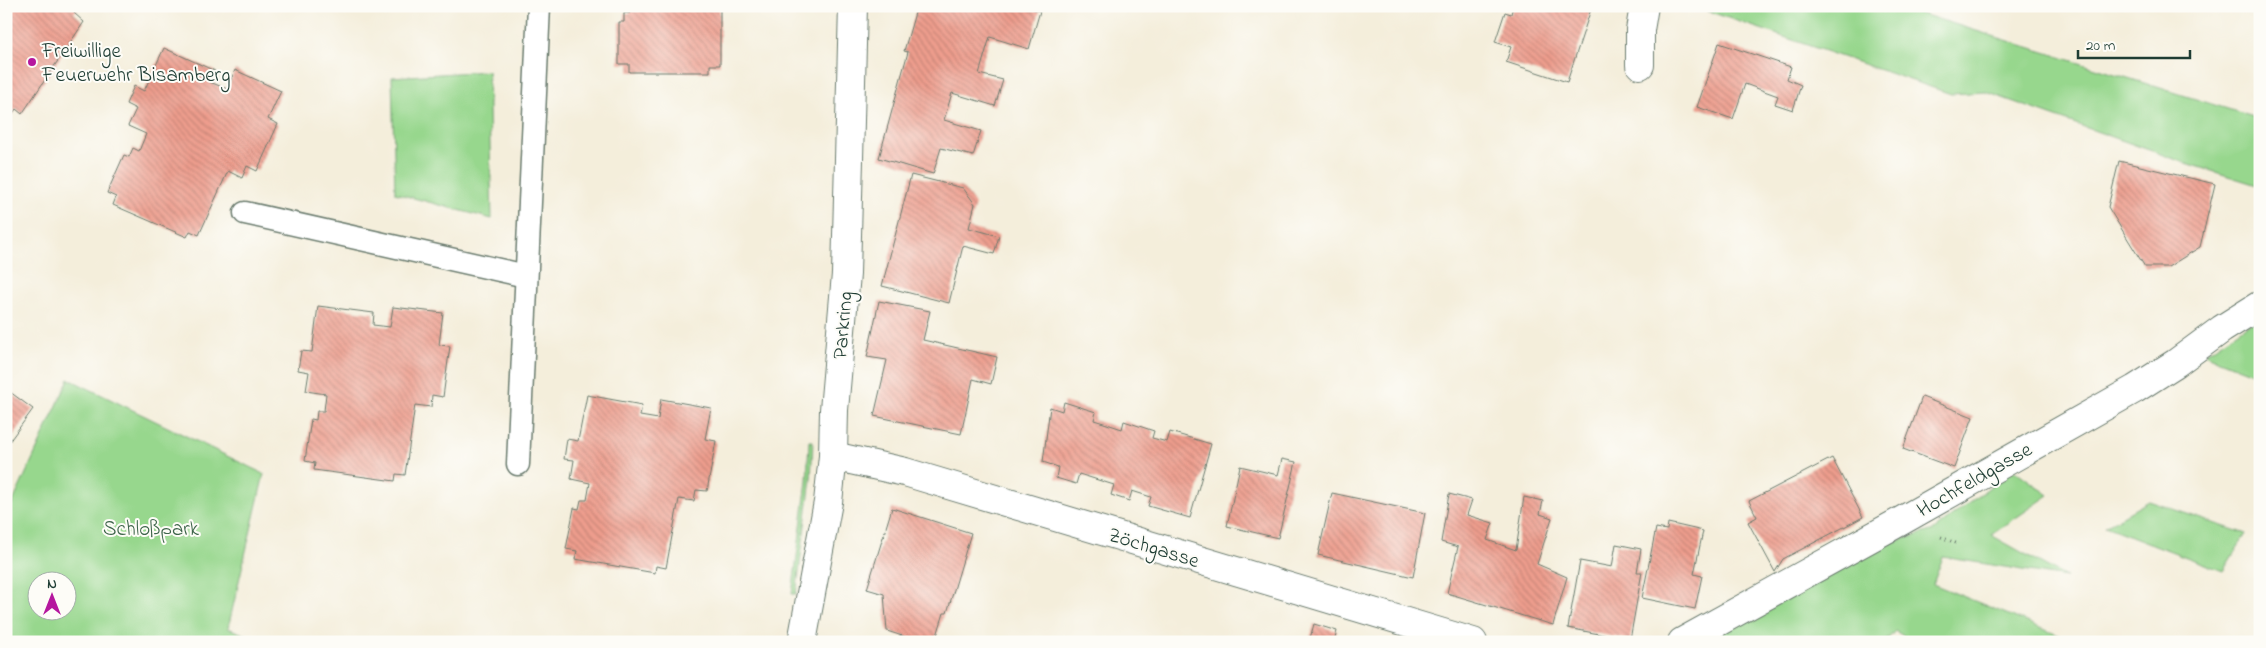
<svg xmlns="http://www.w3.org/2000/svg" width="2266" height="648" font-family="'Indie Flower',sans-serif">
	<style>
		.green { fill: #97d78d; stroke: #5b8a60; fill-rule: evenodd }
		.building { fill: url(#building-back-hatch) }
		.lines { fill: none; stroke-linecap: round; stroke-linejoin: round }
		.service-casing { stroke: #6a7b6e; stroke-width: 25 }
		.minor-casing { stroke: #6a7b6e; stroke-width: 30 }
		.path { stroke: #6a7b6e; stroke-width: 3; stroke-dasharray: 1 4; stroke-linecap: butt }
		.service { stroke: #fff; stroke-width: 22 }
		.minor { stroke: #fff; stroke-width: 28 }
		.poi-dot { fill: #b5179e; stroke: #fdfcf7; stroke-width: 2 }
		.labels { text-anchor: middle; stroke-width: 4; stroke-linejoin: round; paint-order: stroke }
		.poi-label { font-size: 21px; fill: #1f3d34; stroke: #fdfcf7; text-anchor: start }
		.street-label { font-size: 21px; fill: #1f3d34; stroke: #fdfcf7 }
		.park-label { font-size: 21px; fill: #3d644a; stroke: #fdfcf7 }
	</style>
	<defs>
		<pattern id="building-back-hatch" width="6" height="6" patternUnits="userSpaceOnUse" patternTransform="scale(1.25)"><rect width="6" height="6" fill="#ee9d8d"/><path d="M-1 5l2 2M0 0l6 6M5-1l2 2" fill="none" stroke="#c08174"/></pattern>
	</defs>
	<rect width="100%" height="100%" fill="#fdfcf7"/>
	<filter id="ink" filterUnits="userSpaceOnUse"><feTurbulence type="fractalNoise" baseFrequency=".02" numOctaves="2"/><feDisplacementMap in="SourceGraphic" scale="10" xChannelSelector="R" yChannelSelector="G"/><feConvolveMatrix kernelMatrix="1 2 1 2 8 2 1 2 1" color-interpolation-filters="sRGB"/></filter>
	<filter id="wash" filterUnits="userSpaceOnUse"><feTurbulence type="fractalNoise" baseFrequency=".0096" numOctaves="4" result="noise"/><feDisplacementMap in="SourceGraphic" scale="20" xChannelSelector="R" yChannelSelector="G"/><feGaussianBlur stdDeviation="1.12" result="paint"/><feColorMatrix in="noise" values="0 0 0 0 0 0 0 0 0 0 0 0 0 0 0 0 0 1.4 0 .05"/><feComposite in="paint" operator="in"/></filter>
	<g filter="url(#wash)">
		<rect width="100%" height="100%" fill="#f4eedb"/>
		<!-- green -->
		<g class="green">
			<polygon points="1693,6 1896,6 2260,119 2260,186 2180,161 1986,92 1951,94"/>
			<polygon points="488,71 492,219 395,193 392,77"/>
			<polygon points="2260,316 2260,376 2204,354"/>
			<path d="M 69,379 L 264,474 L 228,628 L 264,642 L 6,642 L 6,517 ZM 68,580 L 68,610 L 38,610 L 38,580 Z"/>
			<polygon points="809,441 813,441 811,479 796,594 792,594 807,481"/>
			<polygon points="2013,469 2049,495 1991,535 2066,577 1943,557 1933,584 2075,642 1914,642 1895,631 1885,642 1705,642 1886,544 1934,530"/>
			<polygon points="2149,501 2246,534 2223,571 2105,526"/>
		</g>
		<g id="blocks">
			<!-- building -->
			<g class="building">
				<polygon points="6,6 80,6 74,13 84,22 22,114 16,109 6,123"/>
				<polygon points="630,6 720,6 720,65 710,65 710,72 629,72 629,64 619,64 619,22 624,22 624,13 630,13"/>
				<polygon points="917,6 1023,6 1040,11 1029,49 990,37 979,74 1003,80 995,106 952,93 944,120 981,131 973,156 941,148 933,174 879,158 908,52 904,51"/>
				<polygon points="1513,6 1592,6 1567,82 1506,62 1511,47 1495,42 1505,12 1511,14"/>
				<polygon points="1719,43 1791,67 1787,79 1801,85 1793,110 1775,104 1778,96 1745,84 1733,119 1697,107"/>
				<polygon points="164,48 215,71 210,82 227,89 235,70 281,91 268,119 278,124 257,171 247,166 242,178 228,171 199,235 190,231 187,237 113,205 116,197 107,193 124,155 129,157 133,148 139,151 146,134 128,126 136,109 126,104 134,86 144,91"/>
				<polygon points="2119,161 2215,184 2200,247 2168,267 2145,267 2108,207"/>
				<polygon points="911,175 963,188 975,204 969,228 999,236 994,254 963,246 949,303 882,286"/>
				<polygon points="879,301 930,311 923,340 997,357 991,384 973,379 961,434 874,416 887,360 867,357"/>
				<polygon points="318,306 374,313 373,325 390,327 393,307 443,313 439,345 450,346 443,397 432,395 431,407 415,405 405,475 396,474 395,481 314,470 315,463 305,461 311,419 316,420 317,411 324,411 326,394 306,391 309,372 298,370 301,351 312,352"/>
				<polygon points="6,389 33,409 6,446"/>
				<polygon points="587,395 642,405 640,416 658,419 661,399 711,408 705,439 716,441 707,491 696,490 694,501 679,499 666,568 656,566 655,573 575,559 577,551 566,549 574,508 579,509 581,500 587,500 590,483 571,479 574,460 564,459 567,439 578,441"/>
				<polygon points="1922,397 1973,417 1954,468 1903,449"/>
				<polygon points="1064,402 1096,412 1094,420 1107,424 1122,429 1124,421 1154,431 1152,438 1167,442 1170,432 1211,444 1190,518 1148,506 1151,497 1132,491 1129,501 1111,495 1114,485 1079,474 1076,484 1056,478 1058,467 1043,462 1050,407 1062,411"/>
				<polygon points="1832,458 1863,517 1783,559 1775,572 1748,522 1757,517 1749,501"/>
				<polygon points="1282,459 1296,462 1278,538 1227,526 1240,466 1278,475"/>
				<polygon points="1332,493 1425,513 1413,577 1318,555"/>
				<polygon points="1449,494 1472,500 1467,515 1493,523 1487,540 1516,550 1524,497 1543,501 1540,514 1552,518 1537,564 1567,577 1553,625 1447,593 1458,547 1441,542"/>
				<polygon points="892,508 971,533 947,613 944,613 935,642 921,642 887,631 884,594 867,589"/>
				<polygon points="1668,523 1703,531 1694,574 1702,576 1695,609 1642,598 1656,528 1667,530"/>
				<polygon points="1616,544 1641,549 1637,572 1642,572 1630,640 1568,628 1580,561 1612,567"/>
				<polygon points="1314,624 1337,631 1334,642 1309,642"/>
			</g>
		</g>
	</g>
	<g filter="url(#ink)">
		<use href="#blocks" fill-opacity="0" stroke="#6a7b6e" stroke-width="1"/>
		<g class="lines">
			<!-- service casing -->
			<g class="service-casing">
				<g id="service">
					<polyline points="245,213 526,276"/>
					<polyline points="518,464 539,6"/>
				</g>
			</g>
			<!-- minor casing -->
			<g class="minor-casing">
				<g id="minor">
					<polyline points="1640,65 1640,30 1644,6"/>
					<polyline points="833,456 905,472 1473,642"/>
					<polyline points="802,642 828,502 833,456 834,410 846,274 853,6"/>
					<polyline points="1682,642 1901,521 2135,389 2176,363 2222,329 2260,305"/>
				</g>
			</g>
			<!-- path -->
			<polyline class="path" points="1941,537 1958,544"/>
			<!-- service -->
			<use href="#service" class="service"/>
			<!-- minor -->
			<use href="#minor" class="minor"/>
		</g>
	</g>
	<!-- markers -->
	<circle class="poi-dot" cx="32" cy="62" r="5"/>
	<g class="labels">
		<!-- poi labels -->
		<g class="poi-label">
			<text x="42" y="57">Freiwillige<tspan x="42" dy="24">Feuerwehr Bisamberg</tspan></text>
		</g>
		<!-- street labels -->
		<g class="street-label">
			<text transform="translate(842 325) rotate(-85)" y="7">Parkring</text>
			<text transform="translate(1974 479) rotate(-30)" y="7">Hochfeldgasse</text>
			<text transform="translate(1154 547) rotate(17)" y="7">Zöchgasse</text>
		</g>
		<!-- park labels -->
		<g class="park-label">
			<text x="151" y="535">Schloßpark</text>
		</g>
	</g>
	<!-- margin -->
	<rect width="2266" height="648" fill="none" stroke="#fdfcf7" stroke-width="25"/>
	<!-- north arrow -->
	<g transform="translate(52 596)"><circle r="24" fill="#fdfcf7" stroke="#a4b0a9"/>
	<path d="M0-4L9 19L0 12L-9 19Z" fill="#b5179e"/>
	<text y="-8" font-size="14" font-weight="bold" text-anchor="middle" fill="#1f3d34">N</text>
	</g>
	<!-- scale -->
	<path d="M2078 50v8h112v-8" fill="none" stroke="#1f3d34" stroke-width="2.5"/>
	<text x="2086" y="50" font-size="15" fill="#1f3d34" stroke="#fdfcf7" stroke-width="4" paint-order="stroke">20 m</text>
</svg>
